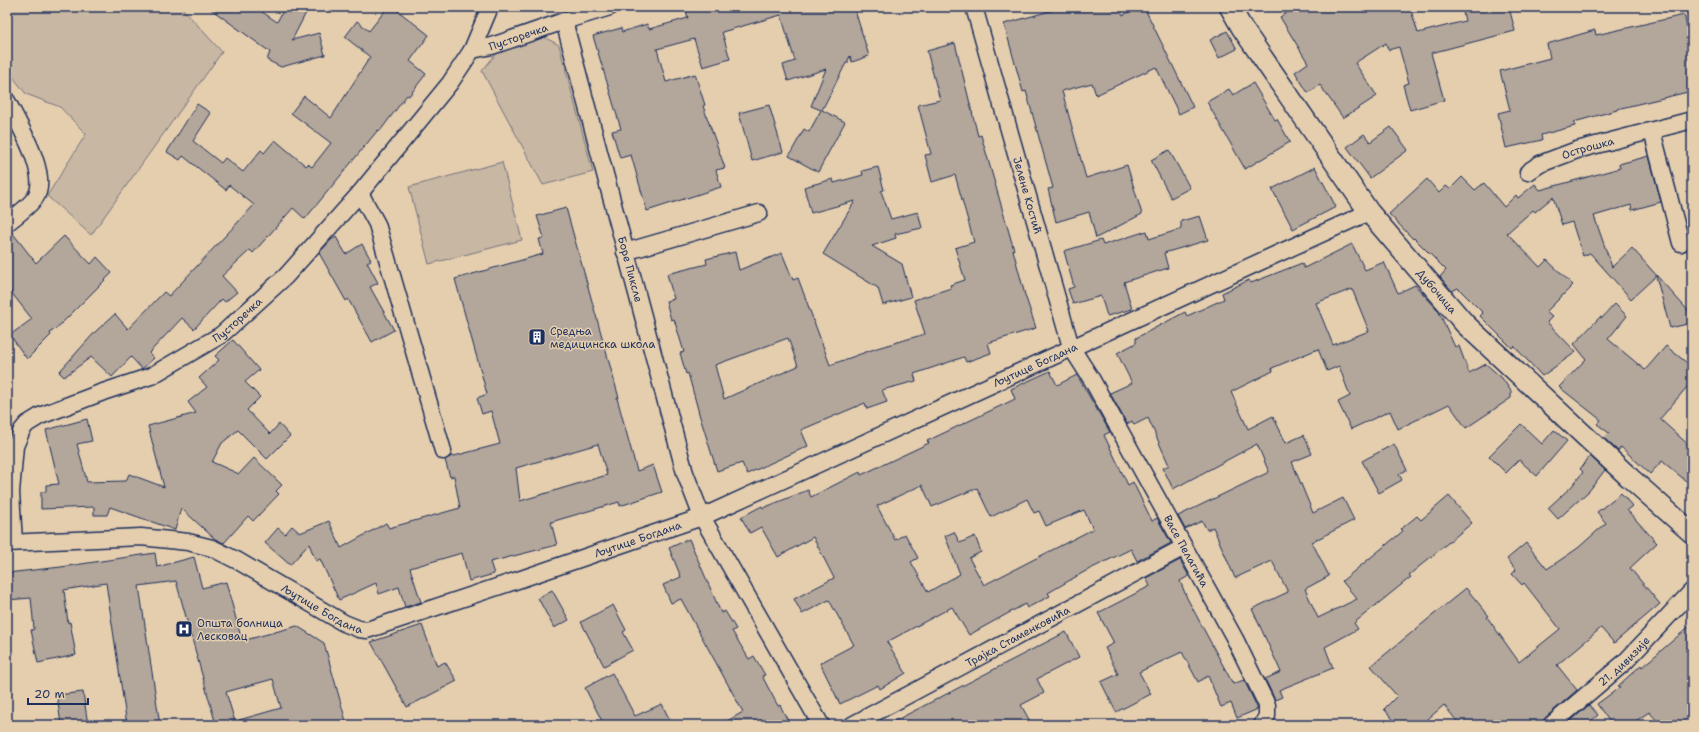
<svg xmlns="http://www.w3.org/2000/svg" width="1699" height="732" font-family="'Shantell Sans',sans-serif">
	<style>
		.green { fill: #c8b7a2; stroke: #727380 }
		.building { fill: #b3a69a; stroke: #1b2f5e; fill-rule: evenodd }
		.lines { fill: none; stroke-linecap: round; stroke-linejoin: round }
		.minor-casing { stroke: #1b2f5e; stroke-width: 19 }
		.tertiary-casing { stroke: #1b2f5e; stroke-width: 23 }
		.minor { stroke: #e5ceae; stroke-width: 16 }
		.tertiary { stroke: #e5ceae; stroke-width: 20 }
		.labels { text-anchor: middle; stroke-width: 3; stroke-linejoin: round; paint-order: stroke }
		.street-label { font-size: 11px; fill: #1b2f5e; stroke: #e5ceae }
		.poi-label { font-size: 11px; fill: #1b2f5e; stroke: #e5ceae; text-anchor: start }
	</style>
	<rect width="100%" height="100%" fill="#e5ceae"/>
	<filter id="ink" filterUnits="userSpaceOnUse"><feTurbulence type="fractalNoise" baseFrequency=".025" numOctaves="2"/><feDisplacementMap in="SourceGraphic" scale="8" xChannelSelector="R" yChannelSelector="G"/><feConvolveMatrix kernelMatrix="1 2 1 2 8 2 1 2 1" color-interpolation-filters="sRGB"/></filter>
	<g filter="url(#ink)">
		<!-- green -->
		<g class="green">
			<polygon points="7,7 181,7 222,52 91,235 47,196 86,134 60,107 26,94 7,69"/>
			<polygon points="542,36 559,45 593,172 543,185 482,71 499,50"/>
			<polygon points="502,162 522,240 429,264 409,187"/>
		</g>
		<!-- building -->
		<g class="building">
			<polygon points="208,7 255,7 277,22 285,7 309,7 292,40 319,33 325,55 281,67 267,60 270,52"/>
			<polygon points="388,7 393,7 429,35 410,61 426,74 409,96 407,95 380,131 378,130 305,219 293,208 253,253 250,250 222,276 237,292 225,302 222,299 194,329 182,318 149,353 154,358 142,369 131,357 112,377 91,357 64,377 59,372 96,331 115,314 128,329 164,292 169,296 254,205 229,185 226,190 183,156 180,160 167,152 197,104 211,113 193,141 221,163 225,158 243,172 261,150 264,153 275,140 306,166 308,164 312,167 331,143 291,113 304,96 331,118 370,57 345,37 357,21 369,31"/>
			<polygon points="685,7 854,7 869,56 852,62 850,56 848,60 848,63 846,63 822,110 845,122 818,172 789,156 804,129 809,132 821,110 811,106 826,69 788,81 783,65 795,61 781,15 722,32 730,59 703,67 694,39 657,49 666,82 695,74 705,105 703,106 725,168 716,170 721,187 647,211 631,155 620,158 612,131 621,129 593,36 621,28 622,32 647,24 649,29 688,18"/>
			<polygon points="1064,7 1118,7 1123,15 1140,7 1144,7 1193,107 1179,114 1156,67 1096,95 1092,83 1062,91 1086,178 1127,165 1142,214 1096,238 1089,212 1056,222 1048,189 1053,188 1026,91 1023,92 1004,24"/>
			<polygon points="1296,7 1410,7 1418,33 1465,21 1462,7 1509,7 1515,31 1431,53 1444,100 1410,110 1403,85 1409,83 1399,47 1388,50 1386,43 1355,63 1377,96 1343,118 1320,85 1308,93 1295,72 1308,63 1280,17"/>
			<polygon points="1684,15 1692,45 1692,91 1617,109 1617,110 1574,122 1575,126 1541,135 1542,140 1506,148 1498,113 1510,110 1500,71 1550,58 1547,44 1595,30 1596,35"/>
			<polygon points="1227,31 1237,49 1219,58 1210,40"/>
			<path d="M 955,43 L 978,136 L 981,135 L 1014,250 L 1013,250 L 1025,295 L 1036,328 L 988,343 L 991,353 L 966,362 L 964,357 L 914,374 L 916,381 L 882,390 L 887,402 L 867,409 L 865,403 L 801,430 L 808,446 L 747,474 L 742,463 L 717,471 L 700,417 L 688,373 L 686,374 L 680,353 L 684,352 L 674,319 L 671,320 L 666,301 L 674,299 L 667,274 L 707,264 L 706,259 L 735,252 L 739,270 L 782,253 L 793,280 L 798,278 L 830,365 L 877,348 L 925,334 L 914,300 L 951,288 L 950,285 L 965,280 L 955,248 L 974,242 L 955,175 L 932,182 L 925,155 L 931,154 L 918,105 L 940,100 L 927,51 ZM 788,338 L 798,366 L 724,399 L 715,365 Z"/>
			<polygon points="1253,83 1275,120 1277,119 1290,142 1245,169 1207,102 1229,89 1233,95"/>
			<polygon points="769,105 783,152 752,161 739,113"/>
			<polygon points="1391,127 1408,150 1370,178 1347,147 1364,134 1370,142"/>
			<polygon points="1169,150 1190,188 1171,198 1151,160"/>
			<polygon points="1649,156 1661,202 1632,210 1631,205 1594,216 1612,267 1632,248 1692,315 1692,323 1670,328 1656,276 1631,299 1590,253 1583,256 1572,222 1562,225 1553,197 1535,212 1533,210 1507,233 1540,267 1547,260 1573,285 1546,312 1552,317 1547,322 1576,352 1542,376 1514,346 1512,348 1480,316 1483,313 1458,288 1452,291 1440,277 1446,270 1414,238 1413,239 1389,214 1427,179 1439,193 1446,186 1450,189 1462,177 1475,190 1484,183 1504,207 1516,195 1518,198 1535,184 1540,190 1620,168 1619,164"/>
			<polygon points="878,167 884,190 881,191 891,219 918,212 922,228 895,234 896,238 872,246 902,264 911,297 883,305 878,288 823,254 855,201 811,213 804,187 833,179 834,183 863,175 862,171"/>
			<polygon points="1315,167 1336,207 1293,229 1272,189"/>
			<path d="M 566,208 L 619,398 L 617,398 L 637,471 L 653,465 L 662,492 L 620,506 L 619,502 L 551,522 L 557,545 L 490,562 L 494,574 L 469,581 L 462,553 L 410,568 L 421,602 L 405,607 L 399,587 L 379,594 L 376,583 L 339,600 L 320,559 L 316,561 L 309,544 L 290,565 L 265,543 L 278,528 L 285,534 L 292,526 L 300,533 L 329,521 L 341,548 L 386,523 L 389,528 L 460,508 L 454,476 L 450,477 L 445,460 L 450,457 L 500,444 L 491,411 L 482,414 L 477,398 L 487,394 L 455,279 L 543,254 L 539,239 L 544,238 L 537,216 ZM 598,444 L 607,475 L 520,501 L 516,468 Z"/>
			<polygon points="1200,216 1208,240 1164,253 1168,268 1124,282 1132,309 1107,316 1101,296 1073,304 1068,289 1074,287 1064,251 1101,240 1103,245 1147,231 1149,239 1181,229 1181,221"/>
			<polygon points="11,231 36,263 64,236 91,264 97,257 112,273 60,325 50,333 51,335 27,359 10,335 32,319 7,287 7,232"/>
			<polygon points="336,237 346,254 362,244 371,260 367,262 378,283 370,287 394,330 372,342 348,299 346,301 319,253 331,240"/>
			<path d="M 1352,244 L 1365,270 L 1384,262 L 1398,293 L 1415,285 L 1438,310 L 1455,347 L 1459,346 L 1469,373 L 1486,364 L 1502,378 L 1511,391 L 1511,398 L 1466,428 L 1449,404 L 1398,429 L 1390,411 L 1351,429 L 1338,402 L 1350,396 L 1339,366 L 1327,371 L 1318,349 L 1272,368 L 1273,371 L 1231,392 L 1248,429 L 1273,416 L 1286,443 L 1304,435 L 1312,454 L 1292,462 L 1313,513 L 1343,498 L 1354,520 L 1312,542 L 1329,576 L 1305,589 L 1318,618 L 1357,599 L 1342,581 L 1403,531 L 1401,529 L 1417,516 L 1421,520 L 1449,496 L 1472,523 L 1409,575 L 1411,577 L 1354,623 L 1358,629 L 1325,647 L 1333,668 L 1279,690 L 1282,697 L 1275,700 L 1265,679 L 1281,672 L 1252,609 L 1288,592 L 1272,561 L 1235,578 L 1213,527 L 1207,530 L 1202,521 L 1185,529 L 1178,516 L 1269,472 L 1257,444 L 1173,489 L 1163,468 L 1169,465 L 1148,418 L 1134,425 L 1132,421 L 1127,424 L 1110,393 L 1132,383 L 1117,353 L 1136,343 L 1136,338 L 1185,312 L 1187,316 L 1224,299 L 1222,293 L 1249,280 L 1251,283 L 1302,263 L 1304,268 ZM 1352,289 L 1369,331 L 1333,345 L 1316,303 Z"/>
			<polygon points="1615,304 1627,316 1608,339 1645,370 1666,346 1692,367 1692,381 1660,419 1692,448 1692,486 1662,461 1650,474 1621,447 1618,451 1604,438 1609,433 1597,424 1601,420 1559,387 1586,359 1574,344 1600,317 1602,318"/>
			<polygon points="233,340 259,370 245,382 260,397 247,410 270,434 279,424 290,436 267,459 238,430 222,443 212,462 239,474 254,458 282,485 276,491 279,494 253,521 248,516 224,543 215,539 181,508 175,530 110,507 107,515 94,515 94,507 41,509 41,492 46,492 46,485 59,484 46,430 87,419 92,441 77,444 87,482 126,481 129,474 164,487 148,426 196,413 188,402 207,387 199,378 219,360 215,356"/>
			<path d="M 1050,371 L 1057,385 L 1077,375 L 1110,432 L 1104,435 L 1128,485 L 1133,482 L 1152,521 L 1157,518 L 1171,543 L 1137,561 L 1131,549 L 1084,572 L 1048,593 L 1050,596 L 1027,608 L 1025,604 L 969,635 L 952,607 L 887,642 L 906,673 L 880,689 L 878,685 L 840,704 L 820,663 L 854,645 L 829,600 L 802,614 L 794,599 L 834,578 L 813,537 L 778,557 L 761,527 L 750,533 L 741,517 L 762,506 L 763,508 L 808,490 L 811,497 L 860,472 L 861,475 L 929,443 L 927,441 L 1015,399 L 1011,389 ZM 922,485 L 932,507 L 977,488 L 991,517 L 1027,499 L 1034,513 L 1039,511 L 1046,526 L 1084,510 L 1093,529 L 984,585 L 969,558 L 981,552 L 975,536 L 960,543 L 954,532 L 945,536 L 960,574 L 928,592 L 911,562 L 918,558 L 905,534 L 895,540 L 877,506 Z"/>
			<polygon points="1521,424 1542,444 1554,430 1567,441 1537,476 1519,460 1506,473 1489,456"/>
			<polygon points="1394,444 1407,470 1399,474 1402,480 1379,493 1362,461"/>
			<polygon points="1590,456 1605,470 1589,491 1558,519 1548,508 1572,486 1583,472 1580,469"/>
			<polygon points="1621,493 1632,506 1627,510 1657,543 1630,568 1660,604 1614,643 1601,628 1557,665 1577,690 1545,718 1542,725 1460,725 1444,705 1421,725 1398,725 1384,709 1397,696 1371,666 1466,588 1489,616 1487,617 1519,662 1560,629 1524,583 1522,585 1512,574 1516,570 1507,559 1526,543 1547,569 1578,548 1606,523 1597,512"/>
			<polygon points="689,539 721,613 725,611 736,629 732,631 749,659 754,656 765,675 762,676 778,706 780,705 790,725 720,725 743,712 681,599 671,603 663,585 681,577 669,548"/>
			<polygon points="155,553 157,567 194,557 202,588 226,582 242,641 297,626 324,643 347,725 240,725 239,720 281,708 273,679 226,692 236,725 216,725 176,581 139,586 160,725 127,725 106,583 64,590 68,623 70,622 76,655 38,663 31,630 34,629 31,598 7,600 7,573 61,567"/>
			<polygon points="1180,560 1189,576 1180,581 1187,598 1233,684 1244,680 1258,709 1237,718 1231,703 1221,707 1208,676 1198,682 1182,652 1139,672 1151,694 1116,712 1101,682 1118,674 1105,648 1114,643 1098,613 1150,586 1146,578"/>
			<polygon points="552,590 569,620 554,628 538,598"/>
			<polygon points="613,605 626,630 623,632 633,650 604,666 581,622"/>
			<polygon points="1692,624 1692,725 1661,725 1649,712 1630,725 1612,725 1597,704 1620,687 1618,686 1641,665 1642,667"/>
			<polygon points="422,625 437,666 445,662 457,681 407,707 371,642"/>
			<polygon points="1066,632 1079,657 1037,679 1044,693 1021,705 1032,725 887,725"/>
			<polygon points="612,673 635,716 662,704 672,725 604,725 585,688"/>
			<polygon points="83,692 88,725 61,725 57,695"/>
			<polygon points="1589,705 1598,715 1586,725 1566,725"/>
		</g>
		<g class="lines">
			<!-- minor casing -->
			<g class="minor-casing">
				<g id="minor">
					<path id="s1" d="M 974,7 L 1071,347 L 1092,380 L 1235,639 L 1267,705 L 1267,716 L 1262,725"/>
					<path id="s2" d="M 564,21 L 685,473 L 702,517 L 821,725"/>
					<polyline points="472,50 490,7"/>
					<path d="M 7,101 C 18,123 51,176 35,198 C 29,206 15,217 7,223"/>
					<polyline points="1652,131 1681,243"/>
					<path id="s3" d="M 1528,172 L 1540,164 L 1577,150 L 1692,120"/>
					<polyline points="360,193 377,224 443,451"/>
					<polyline points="625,252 759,213"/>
					<path id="s4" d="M 14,542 L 11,492 L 15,446 L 22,430 L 27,424 L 40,416 L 103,392 L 151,376 L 221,335 L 286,276 L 360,193 L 450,83 L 472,50 L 492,46 L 564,21 L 610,7"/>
					<path id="s5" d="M 7,543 L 141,537 L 188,542 L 212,548 L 238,561 L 344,623 L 359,629 L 367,630 L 518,580 L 702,517 L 1369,212"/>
					<path id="s6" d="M 852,725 L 1184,547"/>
					<path id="s7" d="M 1551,725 L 1625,662 L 1692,591"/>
				</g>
			</g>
			<!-- tertiary casing -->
			<g class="tertiary-casing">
				<g id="tertiary">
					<path id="s8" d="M 1230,7 L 1242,28 L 1369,212 L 1465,324 L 1630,478 L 1692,533"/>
				</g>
			</g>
			<!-- minor -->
			<use href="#minor" class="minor"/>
			<!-- tertiary -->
			<use href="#tertiary" class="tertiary"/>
		</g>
	</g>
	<!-- icons -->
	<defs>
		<g id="building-square" transform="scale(0.9)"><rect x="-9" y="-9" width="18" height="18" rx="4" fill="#1b2f5e" stroke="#e5ceae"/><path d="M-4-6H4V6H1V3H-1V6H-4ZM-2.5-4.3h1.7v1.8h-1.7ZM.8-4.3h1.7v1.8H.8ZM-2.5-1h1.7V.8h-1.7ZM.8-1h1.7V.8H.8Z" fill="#fff"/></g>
		<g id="hospital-square" transform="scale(0.9)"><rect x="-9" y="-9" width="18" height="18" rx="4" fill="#1b2f5e" stroke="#e5ceae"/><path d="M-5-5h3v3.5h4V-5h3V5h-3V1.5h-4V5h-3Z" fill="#fff"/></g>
	</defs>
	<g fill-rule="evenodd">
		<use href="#building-square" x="537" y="337"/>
		<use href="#hospital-square" x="184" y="629"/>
	</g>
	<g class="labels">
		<!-- street labels -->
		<g class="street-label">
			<text dy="4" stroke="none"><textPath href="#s4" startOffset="765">Пусторечка</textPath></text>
			<text dy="4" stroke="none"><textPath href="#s3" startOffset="65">Острошка</textPath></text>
			<text dy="4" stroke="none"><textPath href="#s1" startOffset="196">Јелене Костић</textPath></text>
			<text dy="4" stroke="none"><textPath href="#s2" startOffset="257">Боре Пиксле</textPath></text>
			<text dy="4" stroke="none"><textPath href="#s8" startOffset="352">Дубочица</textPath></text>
			<text dy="4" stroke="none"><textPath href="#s4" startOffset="358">Пусторечка</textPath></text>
			<text dy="4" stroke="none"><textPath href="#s5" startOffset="1102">Љутице Богдана</textPath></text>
			<text dy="4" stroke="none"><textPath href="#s5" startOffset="668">Љутице Богдана</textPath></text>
			<text dy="4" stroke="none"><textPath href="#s1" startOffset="588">Васе Пелагића</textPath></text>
			<text dy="4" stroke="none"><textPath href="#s5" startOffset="332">Љутице Богдана</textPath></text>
			<text dy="4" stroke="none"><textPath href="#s6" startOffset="188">Трајка Стаменковића</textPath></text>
			<text dy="4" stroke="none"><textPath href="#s7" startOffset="97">21. дивизије</textPath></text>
		</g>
		<!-- poi labels -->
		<g class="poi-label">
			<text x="550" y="335">Средња<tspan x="550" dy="13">медицинска школа</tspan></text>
			<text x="197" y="627">Општа болница<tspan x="197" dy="13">Лесковац</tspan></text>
		</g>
	</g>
	<!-- margin -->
	<rect width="1699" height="732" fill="none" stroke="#e5ceae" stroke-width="24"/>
	<rect x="12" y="12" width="1675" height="708" fill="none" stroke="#1b2f5e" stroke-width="1.5" filter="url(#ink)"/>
	<!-- scale -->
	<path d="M28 698v6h60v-6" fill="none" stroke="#1b2f5e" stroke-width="2"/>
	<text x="34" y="698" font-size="12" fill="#1b2f5e" stroke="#e5ceae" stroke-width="3" paint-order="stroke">20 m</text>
</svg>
